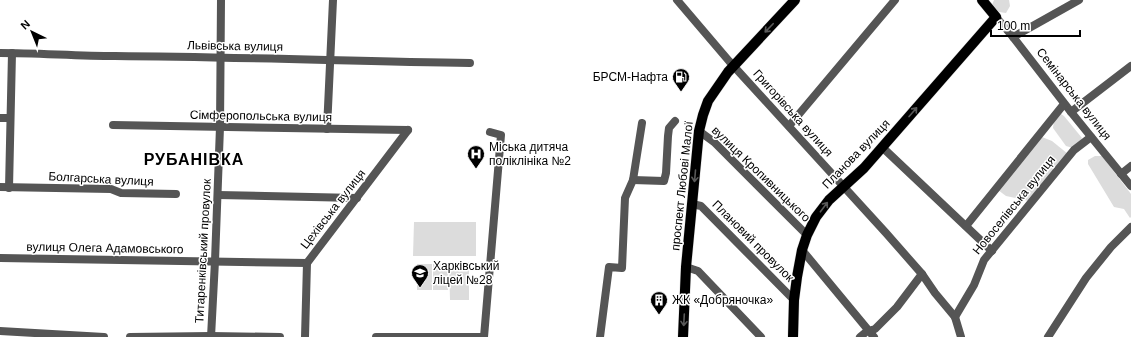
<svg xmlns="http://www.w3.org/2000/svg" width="1131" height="337" font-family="Helvetica,sans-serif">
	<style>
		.green { fill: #dcdcdc }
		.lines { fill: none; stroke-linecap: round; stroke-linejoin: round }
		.major-casing { stroke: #dbdbdb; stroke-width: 11 }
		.minor { stroke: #555; stroke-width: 8 }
		.major { stroke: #000; stroke-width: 10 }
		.oneway { stroke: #595959 }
		.labels { text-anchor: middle; stroke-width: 3; stroke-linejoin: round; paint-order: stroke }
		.street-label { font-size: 12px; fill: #000; stroke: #fff }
		.poi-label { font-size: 12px; fill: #000; stroke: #fff; text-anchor: start }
		.district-label { font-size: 16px; font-weight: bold; letter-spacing: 1px; fill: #000; stroke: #fff }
	</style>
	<rect width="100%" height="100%" fill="#fff"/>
	<!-- green -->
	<g class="green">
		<polygon points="994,0 1009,0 1010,6 1006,13 999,12 992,5"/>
		<polygon points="1061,114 1064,116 1082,138 1079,144 1073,148 1066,146 1053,128 1054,120"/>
		<polygon points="1042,137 1052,141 1068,154 1029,201 1006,196 998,190"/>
		<polygon points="1095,156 1102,156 1131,194 1131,217 1130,218 1124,209 1114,207 1088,164 1088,160"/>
		<polygon points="414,222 476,222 476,256 413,256"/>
		<polygon points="449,262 469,262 469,300 450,300"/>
		<polygon points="448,263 448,290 433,290 433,264"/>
		<rect x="417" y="264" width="15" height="26"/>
	</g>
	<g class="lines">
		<!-- major casing -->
		<g class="major-casing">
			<g id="major">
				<polyline points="683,337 686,267 699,131 703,115 708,101 728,72 795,0"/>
				<polyline points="793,337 794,300 797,277 802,250 807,235 816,217 829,200 864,168 996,17 982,0"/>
			</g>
		</g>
		<!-- minor -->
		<g class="minor">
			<polyline points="677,0 729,61 886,233 922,274 935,293 955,317 961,337"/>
			<polyline points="996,17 1013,37 1071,112 1131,186"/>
			<polyline points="1013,37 1079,0"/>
			<path d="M 0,53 C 38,53 77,56 115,56 C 233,57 351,61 470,63"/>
			<polyline points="1071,112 1131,66"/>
			<polyline points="0,118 10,118"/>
			<polyline points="113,125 408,130"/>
			<polyline points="789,126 895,0"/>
			<polyline points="327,129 333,0"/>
			<polyline points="699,131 714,142 807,235"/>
			<polyline points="882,147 992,251"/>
			<polyline points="1121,174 1131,166"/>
			<polyline points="633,180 664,181 666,173 668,136 669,128 675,121"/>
			<polyline points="0,187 111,189 121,193 176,194"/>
			<polyline points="9,188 12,53"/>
			<polyline points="218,195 357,198"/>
			<polyline points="692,204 701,206 794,300"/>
			<polyline points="966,226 1064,104"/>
			<polyline points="802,250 874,337"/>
			<polyline points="0,258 307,263"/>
			<polyline points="686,267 698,271 761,337"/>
			<polyline points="955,317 974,285 984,260 1074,150 1091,137"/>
			<polyline points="0,331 104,337"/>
			<polyline points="130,337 211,336 280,337"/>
			<polyline points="211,337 215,261 220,127 221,0"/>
			<polyline points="305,337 307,263 408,130"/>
			<polyline points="376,337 484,337"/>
			<polyline points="484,337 501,135 490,132"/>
			<polyline points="600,337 609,267 622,268 625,198 633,180 642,123"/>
			<polyline points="860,337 866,332 875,329 897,307 922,274"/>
			<polyline points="1048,337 1086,278 1111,247 1131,227"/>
		</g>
		<!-- major -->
		<use href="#major" class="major"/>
	</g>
	<!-- one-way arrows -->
	<defs><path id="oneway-shaft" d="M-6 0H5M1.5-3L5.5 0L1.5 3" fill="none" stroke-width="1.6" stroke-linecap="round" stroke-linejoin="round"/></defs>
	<g class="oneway">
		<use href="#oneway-shaft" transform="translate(769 28) rotate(134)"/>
		<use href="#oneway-shaft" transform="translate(913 112) rotate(-49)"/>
		<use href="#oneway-shaft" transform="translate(695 176) rotate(95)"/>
		<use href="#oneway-shaft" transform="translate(824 207) rotate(-53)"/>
		<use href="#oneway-shaft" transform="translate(684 320) rotate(93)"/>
	</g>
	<!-- icons -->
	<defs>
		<g id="fuel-pin" transform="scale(0.9)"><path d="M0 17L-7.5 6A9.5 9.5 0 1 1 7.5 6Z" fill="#000" stroke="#fff"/><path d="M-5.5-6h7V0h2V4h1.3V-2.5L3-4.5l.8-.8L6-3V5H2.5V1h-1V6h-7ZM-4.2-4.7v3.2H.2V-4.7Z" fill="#fff"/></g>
		<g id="hospital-pin" transform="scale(0.9)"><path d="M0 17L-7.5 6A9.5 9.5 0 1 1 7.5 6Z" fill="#000" stroke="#fff"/><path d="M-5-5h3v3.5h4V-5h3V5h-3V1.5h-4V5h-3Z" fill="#fff"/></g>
		<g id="school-pin" transform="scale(0.9)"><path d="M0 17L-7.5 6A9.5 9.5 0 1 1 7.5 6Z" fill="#000" stroke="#fff"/><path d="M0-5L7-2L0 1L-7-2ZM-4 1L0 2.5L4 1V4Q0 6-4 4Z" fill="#fff"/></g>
		<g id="building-pin" transform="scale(0.9)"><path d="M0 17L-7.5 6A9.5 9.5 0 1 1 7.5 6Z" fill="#000" stroke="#fff"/><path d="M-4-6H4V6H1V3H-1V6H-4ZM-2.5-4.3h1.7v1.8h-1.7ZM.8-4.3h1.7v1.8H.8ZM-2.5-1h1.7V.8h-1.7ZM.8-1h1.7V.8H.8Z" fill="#fff"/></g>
	</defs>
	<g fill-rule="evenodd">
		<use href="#fuel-pin" x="681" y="77"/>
		<use href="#hospital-pin" x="476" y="154"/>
		<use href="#school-pin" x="420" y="273"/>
		<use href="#building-pin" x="659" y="300"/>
	</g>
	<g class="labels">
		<!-- street labels -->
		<g class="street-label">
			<text transform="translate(235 46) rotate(1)" y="4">Львівська вулиця</text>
			<text transform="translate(1074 94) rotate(52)" y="4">Семінарська вулиця</text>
			<text transform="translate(793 113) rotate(48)" y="4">Григорівська вулиця</text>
			<text transform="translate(261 116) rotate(1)" y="4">Сімферопольська вулиця</text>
			<text transform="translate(856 154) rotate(-46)" y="4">Планова вулиця</text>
			<text transform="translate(761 174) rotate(44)" y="4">вулиця Кропивницького</text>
			<text transform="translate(101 179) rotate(3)" y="4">Болгарська вулиця</text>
			<text transform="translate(682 186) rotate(-84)" y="4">проспект Любові Малої</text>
			<text transform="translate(1014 205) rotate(-51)" y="4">Новоселівська вулиця</text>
			<text transform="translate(333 209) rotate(-52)" y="4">Цехівська вулиця</text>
			<text transform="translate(753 241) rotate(45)" y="4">Плановий провулок</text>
			<text transform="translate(105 248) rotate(1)" y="4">вулиця Олега Адамовського</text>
			<text transform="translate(203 251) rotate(-87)" y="4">Титаренківський провулок</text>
		</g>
		<!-- poi labels -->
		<g class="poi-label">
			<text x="668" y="81" text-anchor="end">БРСМ-Нафта</text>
			<text x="489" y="151">Міська дитяча<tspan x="489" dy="14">поліклініка №2</tspan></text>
			<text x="433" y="270">Харківський<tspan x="433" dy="14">ліцей №28</tspan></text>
			<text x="672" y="304">ЖК «Добряночка»</text>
		</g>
		<!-- district labels -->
		<g class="district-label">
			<text x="194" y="165">РУБАНІВКА</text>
		</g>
	</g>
	<!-- north arrow -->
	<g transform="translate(32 32) rotate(317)" stroke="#ffffff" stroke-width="3" paint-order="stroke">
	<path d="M0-3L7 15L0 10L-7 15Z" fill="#000000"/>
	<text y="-6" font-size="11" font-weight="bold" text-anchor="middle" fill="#000000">N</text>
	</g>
	<!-- scale -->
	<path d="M991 30v6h89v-6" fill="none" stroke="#000000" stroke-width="2"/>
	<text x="997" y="30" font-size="12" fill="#000000" stroke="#ffffff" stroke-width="3" paint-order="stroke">100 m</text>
</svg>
